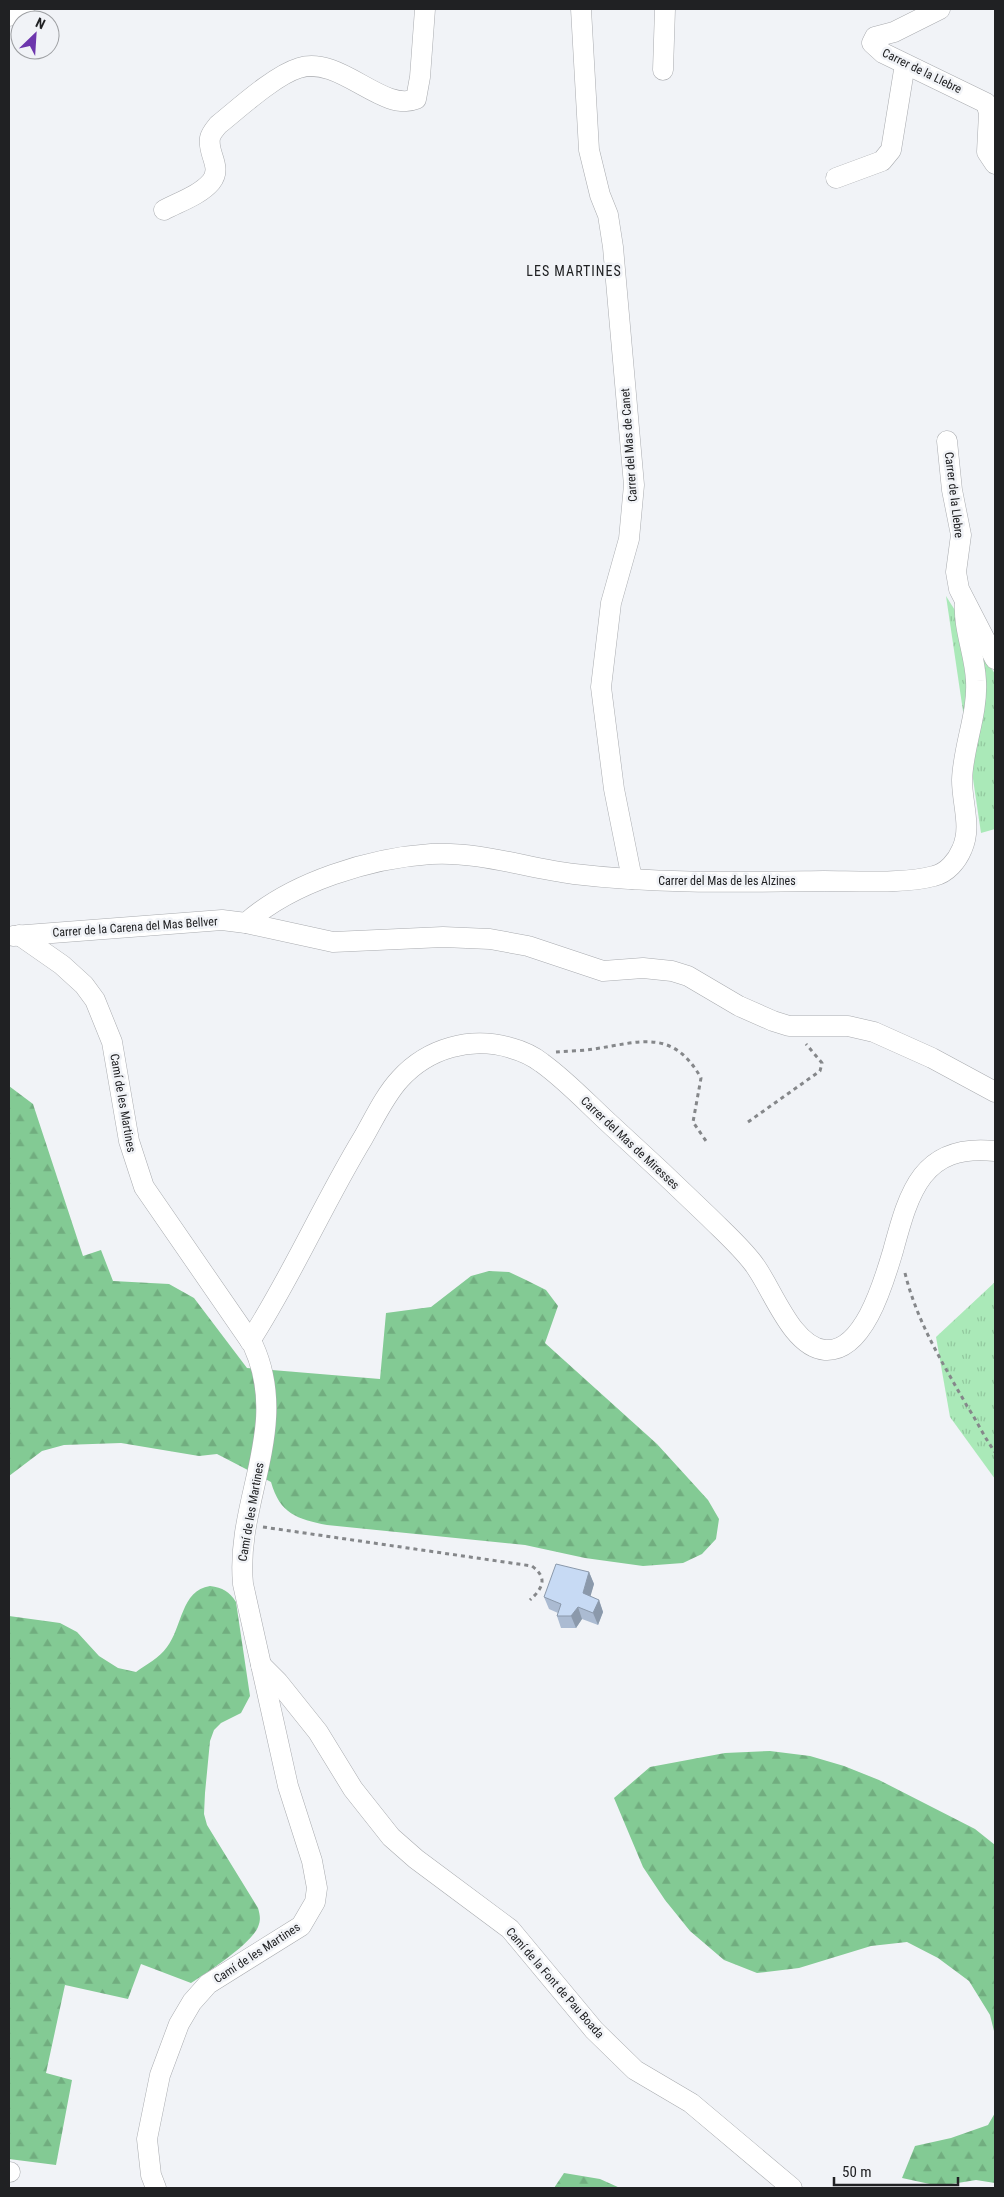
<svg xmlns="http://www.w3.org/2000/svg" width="1004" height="2197" font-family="'Roboto Condensed',sans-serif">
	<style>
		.grass { fill: url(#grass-tufts) }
		.forest { fill: url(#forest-firs) }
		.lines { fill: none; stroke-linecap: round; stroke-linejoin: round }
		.minor-casing { stroke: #a9abaf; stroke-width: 21 }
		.path { stroke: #85878a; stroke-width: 3; stroke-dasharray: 4 4; stroke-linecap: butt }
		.minor { stroke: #fff; stroke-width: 20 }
		.wall { fill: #abbbd2 }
		.shaded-wall { fill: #8b99ab }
		.building { fill: #c7daf4; stroke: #8b99ab }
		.labels { text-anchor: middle; stroke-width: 5; stroke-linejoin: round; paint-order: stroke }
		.street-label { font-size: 12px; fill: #202123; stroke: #f1f3f7 }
		.neighbourhood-label { font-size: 14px; letter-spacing: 1px; fill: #202123; stroke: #f1f3f7 }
	</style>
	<defs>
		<pattern id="grass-tufts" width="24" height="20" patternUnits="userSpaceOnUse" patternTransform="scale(1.25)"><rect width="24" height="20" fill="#aae9b8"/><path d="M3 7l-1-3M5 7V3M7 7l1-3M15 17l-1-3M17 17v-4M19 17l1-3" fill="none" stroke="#92c89e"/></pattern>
		<pattern id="forest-firs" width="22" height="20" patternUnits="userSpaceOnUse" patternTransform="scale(1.25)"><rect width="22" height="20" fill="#83ca94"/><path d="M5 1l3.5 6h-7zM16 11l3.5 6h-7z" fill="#71ad7f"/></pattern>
	</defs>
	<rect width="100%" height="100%" fill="#f1f3f7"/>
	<!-- grass -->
	<g class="grass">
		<polygon points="946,596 995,674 995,829 981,833"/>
		<polygon points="995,1282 995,1479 950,1417 936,1337"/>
	</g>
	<!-- forest -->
	<g class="forest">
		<path d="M 9,1086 L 33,1104 L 83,1256 L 101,1250 L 113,1281 L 169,1284 L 194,1298 L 247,1368 L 380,1379 L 386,1313 L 431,1307 L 471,1276 L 489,1271 L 509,1272 L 526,1280 L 546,1290 L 558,1306 L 545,1343 L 657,1444 L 708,1500 L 719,1519 L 716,1539 L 702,1554 L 683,1563 L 643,1566 L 585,1558 L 525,1545 L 327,1525 C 297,1519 280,1514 271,1482 L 217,1454 L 199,1456 L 121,1443 L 64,1445 L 42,1451 L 9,1476 Z"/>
		<path d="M 210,1586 C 223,1588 229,1591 236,1602 L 250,1696 L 241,1713 L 221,1723 L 214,1730 L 210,1741 L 205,1793 L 204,1814 L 207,1825 L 258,1908 C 260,1915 261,1920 258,1927 C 251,1944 208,1972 191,1983 L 141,1964 L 128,1999 L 65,1985 L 46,2073 L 72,2080 L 56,2165 L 9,2159 L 9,1616 L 60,1623 L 77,1632 L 99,1656 L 118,1668 L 136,1672 C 147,1664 159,1658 167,1647 C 182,1628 181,1590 210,1586 Z"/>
		<polygon points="770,1751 810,1756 844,1766 879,1780 975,1829 995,1845 995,2035 990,2015 969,1981 938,1958 907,1942 871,1946 799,1968 757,1973 724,1960 690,1931 665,1900 643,1867 614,1798 650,1767 725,1753"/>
		<polygon points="995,2113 995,2183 976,2180 939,2186 902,2178 915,2146 951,2138 988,2125"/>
		<polygon points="564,2173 600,2179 620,2188 554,2188"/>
	</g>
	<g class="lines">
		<!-- minor casing -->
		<g class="minor-casing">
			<g id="minor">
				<polyline points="581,9 589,150 600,195 608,215 613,247 634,485 629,539 611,603 601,687 614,789 632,879"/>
				<polyline points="940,9 894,32 875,37 872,43 883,53 986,103 989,113 987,152 995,164"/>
				<polyline points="9,16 24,9"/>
				<polyline points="663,70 665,9"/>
				<polyline points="836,178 882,161 891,150 905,64"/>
				<path d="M 164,210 C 179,202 200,195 211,182 C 223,167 207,154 210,138 C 211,133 215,129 218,125 C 238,109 275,75 299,68 C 340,55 382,113 416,99 L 420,77 L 425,9"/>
				<polyline points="947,441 952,490 961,535 956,572 959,589 995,659"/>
				<path d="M 246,923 C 292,882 370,858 431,854 C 478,851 527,868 574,874 C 657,884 741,882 824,881 C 856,881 905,884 934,876 C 947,873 957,861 962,849 C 972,827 962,804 962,780 C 963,747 978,714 976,681 C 975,654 963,629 965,602"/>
				<path d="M 19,935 L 62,965 L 84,985 L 95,1000 L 112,1042 L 129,1141 L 144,1187 L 253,1345 C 291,1428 235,1501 243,1584 L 288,1786 L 312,1861 L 317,1888 L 315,1902 L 301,1926 L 208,1984 L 192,2002 L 179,2024 L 160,2075 L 147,2139 L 151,2175 L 156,2188"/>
				<polyline points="13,936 222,920 246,923 333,942 443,937 490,939 528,946 603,971 643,968 672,971 688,976 739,1006 773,1021 789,1026 848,1026 874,1032 932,1058 995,1092"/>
				<path d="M 250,1341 C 292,1276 323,1204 363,1138 C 374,1119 385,1095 400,1079 C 428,1048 471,1036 511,1048 C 522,1051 533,1056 542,1063 C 567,1081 589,1105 611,1125 C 644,1155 677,1186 709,1217 C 724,1232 740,1246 753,1263 C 772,1287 791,1347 825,1350 C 864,1353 884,1281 893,1251 C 909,1192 922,1143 995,1151"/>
				<polyline points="261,1665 278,1682 318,1732 353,1789 391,1837 416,1859 510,1929 594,2030 635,2070 691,2103 792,2188"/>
				<polyline points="9,2172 10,2172"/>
			</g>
		</g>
		<!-- path -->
		<g class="path">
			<path d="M 556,1052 C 568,1051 582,1051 594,1049 C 640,1042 673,1028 701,1078 L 693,1122 L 706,1141"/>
			<polyline points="748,1122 820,1071 822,1063 806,1044"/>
			<path d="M 905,1273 C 917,1322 942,1362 967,1406 C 977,1421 984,1437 995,1452"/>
			<path d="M 263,1527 L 532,1566 C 548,1578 543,1588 530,1600"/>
		</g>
		<!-- minor -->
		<use href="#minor" class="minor"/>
	</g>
	<!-- wall -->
	<polygon class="wall" points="589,1572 594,1584 590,1596 599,1600 603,1612 598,1625 582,1619 576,1628 561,1628 557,1616 558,1613 549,1609 544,1597"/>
	<!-- shaded-wall -->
	<g class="shaded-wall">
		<polygon points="589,1572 594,1584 588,1605 583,1593"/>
		<polygon points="599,1600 603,1612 598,1625 593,1613"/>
		<polygon points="578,1607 582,1619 576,1628 571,1616"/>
	</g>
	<!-- building -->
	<polygon class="building" points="556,1564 589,1572 583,1593 599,1600 593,1613 578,1607 571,1616 557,1616 561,1604 544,1597"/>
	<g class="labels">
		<!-- street labels -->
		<g class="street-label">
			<text transform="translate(922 71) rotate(26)" y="4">Carrer de la Llebre</text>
			<text transform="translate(629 445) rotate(-94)" y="4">Carrer del Mas de Canet</text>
			<text transform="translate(954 495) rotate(83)" y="4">Carrer de la Llebre</text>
			<text x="727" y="885">Carrer del Mas de les Alzines</text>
			<text transform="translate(135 927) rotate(-4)" y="4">Carrer de la Carena del Mas Bellver</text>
			<text transform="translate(123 1103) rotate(80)" y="4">Camí de les Martines</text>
			<text transform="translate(630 1143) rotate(43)" y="4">Carrer del Mas de Miresses</text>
			<text transform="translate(251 1512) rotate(-80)" y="4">Camí de les Martines</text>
			<text transform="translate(257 1953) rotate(-33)" y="4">Camí de les Martines</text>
			<text transform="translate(555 1983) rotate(49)" y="4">Camí de la Font de Pau Boada</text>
		</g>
		<!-- neighbourhood labels -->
		<g class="neighbourhood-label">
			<text x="574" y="276">LES MARTINES</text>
		</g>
	</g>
	<!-- border -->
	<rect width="1004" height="2197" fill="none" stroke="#202123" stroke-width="20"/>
	<!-- north arrow -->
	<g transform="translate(35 35) rotate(25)"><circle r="24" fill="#f1f3f7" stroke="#9d9fa2"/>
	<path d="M0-4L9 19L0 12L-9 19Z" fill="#6d36ad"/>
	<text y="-8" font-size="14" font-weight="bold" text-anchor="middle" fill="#202123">N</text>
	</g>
	<!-- scale -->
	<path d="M834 2177v8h124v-8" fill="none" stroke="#202123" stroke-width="2.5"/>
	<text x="842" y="2177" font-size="15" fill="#202123" stroke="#f1f3f7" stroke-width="4" paint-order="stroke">50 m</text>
</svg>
